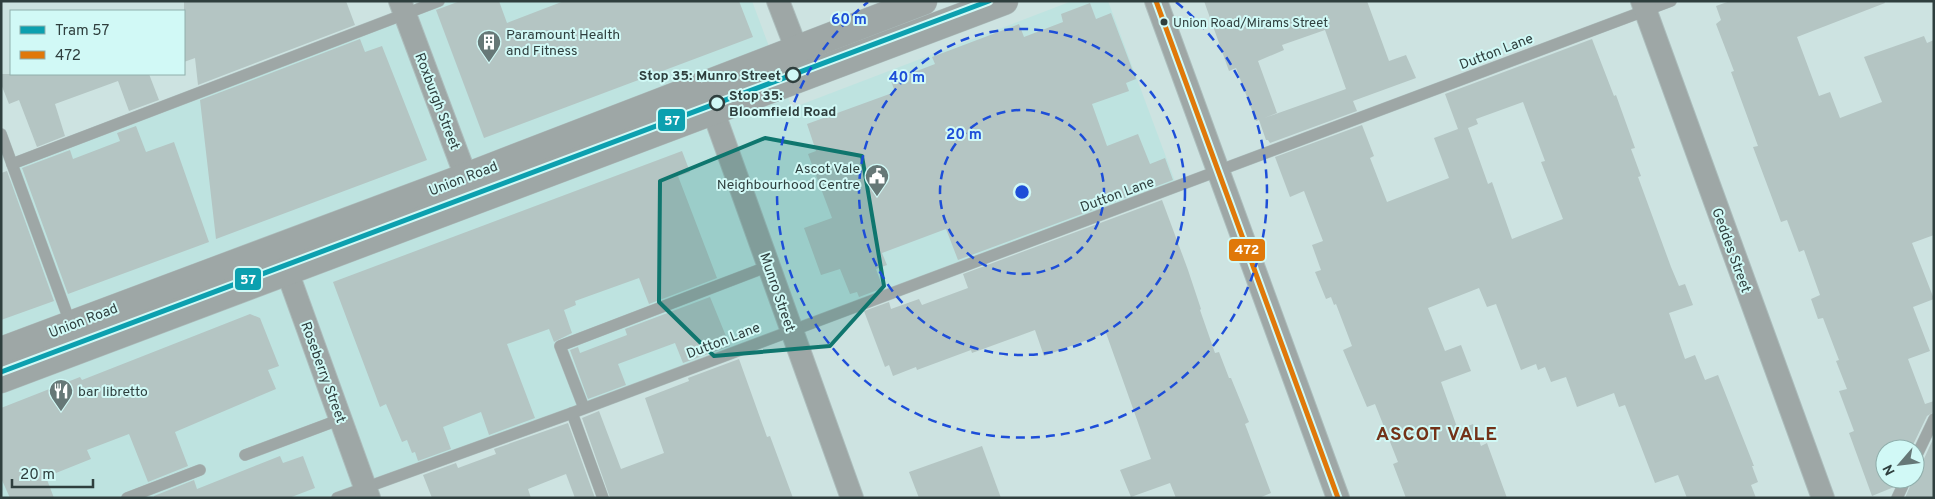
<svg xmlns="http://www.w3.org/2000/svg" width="1935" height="499" font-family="Overpass,sans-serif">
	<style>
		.built { fill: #bee3e0 }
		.building { fill: #b4c5c3; fill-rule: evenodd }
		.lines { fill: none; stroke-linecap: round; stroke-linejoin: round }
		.service-casing { stroke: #acbdbc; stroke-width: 12 }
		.minor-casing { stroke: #acbdbc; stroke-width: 24 }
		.tertiary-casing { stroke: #acbdbc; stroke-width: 29 }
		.service { stroke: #9ea7a6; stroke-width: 11 }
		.minor { stroke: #9ea7a6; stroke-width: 22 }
		.tertiary { stroke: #9ea7a6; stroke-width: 28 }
		.bus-1-casing { stroke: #d1f9f6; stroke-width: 9 }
		.bus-1 { stroke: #e07809; stroke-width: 5 }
		.tram-1-casing { stroke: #d1f9f6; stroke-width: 9 }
		.tram-1 { stroke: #0ca0af; stroke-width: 5 }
		.marked { fill: #0f766e; fill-opacity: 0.2; stroke: #0f766e; stroke-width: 4; stroke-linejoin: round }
		.ring { fill: none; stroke: #1d4ed8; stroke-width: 2.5; stroke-dasharray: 9 6 }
		.bus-dot { fill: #2f3f3e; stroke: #d1f9f6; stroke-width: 2 }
		.stop-dot { fill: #d1f9f6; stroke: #2f3f3e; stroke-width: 2.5 }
		.labels { text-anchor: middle; stroke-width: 4; stroke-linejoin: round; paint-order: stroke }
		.bus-label { font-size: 13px; fill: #2f3f3e; stroke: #d1f9f6; text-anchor: start }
		.poi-label { font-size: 14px; fill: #2f3f3e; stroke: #d1f9f6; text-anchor: start }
		.street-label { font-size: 14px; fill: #2f3f3e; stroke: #d1f9f6 }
		.stop-label { font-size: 14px; font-weight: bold; fill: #2f3f3e; stroke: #d1f9f6; text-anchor: end }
		.district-label { font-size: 19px; font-weight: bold; letter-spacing: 1px; fill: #733218; stroke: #d1f9f6 }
		.centre { fill: #1d4ed8; stroke: #d1f9f6; stroke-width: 2.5 }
		.ring-label { font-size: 15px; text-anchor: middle; font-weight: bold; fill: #1d4ed8; stroke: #d1f9f6; stroke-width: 4; stroke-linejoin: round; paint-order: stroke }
		.line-badge { stroke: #d1f9f6; stroke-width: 2 }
		.badge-label { font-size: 14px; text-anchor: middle; font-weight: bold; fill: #fff }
	</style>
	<rect width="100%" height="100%" fill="#cde3e1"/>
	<!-- built -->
	<polygon class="built" points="449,1 752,1 792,108 1072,1 1108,1 1176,184 346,498 1,498 1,184 11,180 8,170"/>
	<!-- building -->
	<g class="building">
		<polygon points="184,1 346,1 355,25 198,85 195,58 184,62"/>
		<polygon points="460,1 499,1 507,23 564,1 739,1 753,37 484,138 436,10"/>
		<path d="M 1204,1 L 1367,1 L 1389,61 L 1406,55 L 1416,78 L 1353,101 L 1357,111 L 1270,143 L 1268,140 L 1266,140 L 1259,120 L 1256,121 L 1236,68 L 1229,71 ZM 1325,30 L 1346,89 L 1264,118 L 1277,113 L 1258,61 L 1284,50 L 1282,45 Z"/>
		<polygon points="1730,1 1884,1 1885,3 1797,37 1819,96 1830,92 1840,118 1882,102 1864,57 1924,36 1927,43 1934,40 1934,235 1912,243 1934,299 1913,307 1930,351 1908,359 1925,404 1934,401 1934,412 1927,416 1911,449 1885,449 1885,479 1898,479 1894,487 1872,496 1849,433 1854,431 1839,391 1847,389 1836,361 1839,360 1823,318 1818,319 1811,299 1820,295 1804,250 1799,252 1787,220 1781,222 1753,147 1758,146 1731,72 1734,71 1716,24 1721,20 1716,6"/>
		<polygon points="1090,3 1096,19 1111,13 1136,79 1126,83 1129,91 1092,104 1107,146 1138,134 1150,164 1165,158 1173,180 958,260 946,229 882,253 887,265 876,269 883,288 859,297 857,292 850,294 840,269 821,275 804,228 832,218 808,154 816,151 807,124 895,92 891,81 935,64 932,57 1019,24 1024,37 1063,22 1061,14"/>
		<polygon points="360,39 365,52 382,46 427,160 216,239 200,100"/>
		<path d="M 1592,39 L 1614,96 L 1616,95 L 1635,148 L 1631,149 L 1641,176 L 1638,177 L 1671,267 L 1679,286 L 1685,284 L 1693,305 L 1669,313 L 1685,359 L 1695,355 L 1705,380 L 1718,375 L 1754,466 L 1752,466 L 1758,482 L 1751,485 L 1756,498 L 1687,498 L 1678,475 L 1655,483 L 1625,405 L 1619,407 L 1614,393 L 1577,407 L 1566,377 L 1551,382 L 1545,367 L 1538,370 L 1536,364 L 1521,370 L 1496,304 L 1487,307 L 1479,288 L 1428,308 L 1445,351 L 1461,345 L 1471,371 L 1441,382 L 1458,430 L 1473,424 L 1481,446 L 1487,443 L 1507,498 L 1406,498 L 1393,464 L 1398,462 L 1375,404 L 1367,407 L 1343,350 L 1352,346 L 1336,304 L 1334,305 L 1331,297 L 1326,299 L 1315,272 L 1321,270 L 1312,245 L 1323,241 L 1304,191 L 1290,197 L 1275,157 L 1362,125 L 1374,156 L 1370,158 L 1387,202 L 1449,178 L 1434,138 L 1458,129 L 1445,94 ZM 1523,102 L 1545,161 L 1541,162 L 1563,219 L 1512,239 L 1492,182 L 1488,184 L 1468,128 L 1478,124 L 1476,119 Z"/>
		<polygon points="1,74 149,74 159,100 129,111 118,81 55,104 65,136 37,147 19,100 9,104 1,84"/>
		<polygon points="136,126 146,152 174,142 209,242 68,294 22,168 70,150 73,159 120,141 117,133"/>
		<polygon points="682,151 690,172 678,176 717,278 649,304 639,278 575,301 576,305 564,310 572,333 554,342 549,329 507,344 535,418 489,435 481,412 443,427 451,449 418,461 415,452 412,453 407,440 402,442 386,404 380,407 333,282"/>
		<polygon points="7,171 54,301 1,320 1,173"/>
		<polygon points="1162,200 1188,270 1201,309 1200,310 1215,353 1219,352 1229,378 1231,378 1249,422 1245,424 1271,493 1259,498 1176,498 1170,483 1131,497 1120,470 1151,459 1106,333 1044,356 1035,330 972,353 971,350 917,370 916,367 893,376 889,365 885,367 864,311 889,302 891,309 919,299 922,305 968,288 963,274"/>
		<polygon points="710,297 730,346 683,363 675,343 618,364 626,385 588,399 570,350 578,347 580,353 627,335 625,329"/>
		<polygon points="250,314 260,318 279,366 268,370 276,389 175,432 188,466 148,482 129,434 87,450 91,459 46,477 54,498 10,498 1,478 1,408 80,377 82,380"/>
		<polygon points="739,359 767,437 770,436 793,498 610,498 582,418 599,411 621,469 664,453 645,398 689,381 688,378"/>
		<polygon points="568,423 595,498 575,498 566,474 528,489 531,498 432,498 423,475 456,463 458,468 496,454 494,449"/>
		<polygon points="1934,437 1934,498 1905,498 1913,479 1915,479 1915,466 1922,463"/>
		<polygon points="982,446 1001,498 919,498 909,472"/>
		<polygon points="280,456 283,463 303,456 315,488 289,498 154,498 154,496 194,480 197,489"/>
	</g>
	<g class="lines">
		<!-- service casing -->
		<g class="service-casing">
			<g id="service">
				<polyline points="1,134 71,325"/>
				<polyline points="12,164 439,1"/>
				<polyline points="584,408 560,346 769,266"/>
				<polyline points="572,413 603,498"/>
				<polyline points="245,455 341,419"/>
				<polyline points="1915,459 1934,419"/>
				<polyline points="127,498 200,470"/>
				<polyline points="337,498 572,413 1671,1"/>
				<polyline points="1897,498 1906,479"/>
			</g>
		</g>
		<!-- minor casing -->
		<g class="minor-casing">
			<g id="minor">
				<polyline points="400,1 466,177"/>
				<polyline points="778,1 803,66"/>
				<polyline points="1156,1 1338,498"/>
				<polyline points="1642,1 1823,498"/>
				<polyline points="707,94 852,498"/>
				<polyline points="287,271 369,498"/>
			</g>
		</g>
		<!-- tertiary casing -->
		<g class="tertiary-casing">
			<g id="tertiary">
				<polyline points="1,351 466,177 923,1"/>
				<polyline points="1,379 1004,1"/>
			</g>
		</g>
		<!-- service -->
		<use href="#service" class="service"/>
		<!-- minor -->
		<use href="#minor" class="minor"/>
		<!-- tertiary -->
		<use href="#tertiary" class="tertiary"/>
		<!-- bus-1 casing -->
		<g class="bus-1-casing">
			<polyline id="bus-1" points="1156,1 1338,498"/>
		</g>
		<!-- bus-1 -->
		<use href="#bus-1" class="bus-1"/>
		<!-- tram-1 casing -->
		<g class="tram-1-casing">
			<polyline id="tram-1" points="1,372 989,1"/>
		</g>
		<!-- tram-1 -->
		<use href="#tram-1" class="tram-1"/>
	</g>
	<!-- marked area -->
	<path class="marked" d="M 765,138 L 862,156 L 884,286 L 830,346 L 714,356 L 659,302 L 660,181 Z"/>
	<!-- distance rings -->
	<g class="ring">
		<circle cx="1022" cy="192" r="82"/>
		<circle cx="1022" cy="192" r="163"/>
		<path d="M1176 2A245 245 0 1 1 868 2"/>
	</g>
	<!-- icons -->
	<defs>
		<g id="building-pin" transform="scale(1.25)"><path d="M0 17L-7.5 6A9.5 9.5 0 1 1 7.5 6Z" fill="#667877" stroke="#d1f9f6"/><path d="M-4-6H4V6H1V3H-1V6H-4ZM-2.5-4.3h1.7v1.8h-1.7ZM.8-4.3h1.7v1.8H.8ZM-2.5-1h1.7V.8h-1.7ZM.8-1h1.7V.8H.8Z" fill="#fff"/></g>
		<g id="civic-pin" transform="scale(1.25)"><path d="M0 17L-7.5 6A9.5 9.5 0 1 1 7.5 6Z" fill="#667877" stroke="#d1f9f6"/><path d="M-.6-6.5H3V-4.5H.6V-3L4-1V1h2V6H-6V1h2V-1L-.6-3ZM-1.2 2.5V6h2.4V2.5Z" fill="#fff"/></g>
		<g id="restaurant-pin" transform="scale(1.25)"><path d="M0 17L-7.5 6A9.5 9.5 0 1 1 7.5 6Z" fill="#667877" stroke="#d1f9f6"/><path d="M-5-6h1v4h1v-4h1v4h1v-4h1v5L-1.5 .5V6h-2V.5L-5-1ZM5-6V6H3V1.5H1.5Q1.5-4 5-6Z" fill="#fff"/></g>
	</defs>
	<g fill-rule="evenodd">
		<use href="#building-pin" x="489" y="42"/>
		<use href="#civic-pin" x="877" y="176"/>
		<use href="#restaurant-pin" x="61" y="391"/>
	</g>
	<!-- markers -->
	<circle class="bus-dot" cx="1164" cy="22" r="4.5"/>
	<g class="stop-dot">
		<circle cx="793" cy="75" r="7"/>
		<circle cx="717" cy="103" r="7"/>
	</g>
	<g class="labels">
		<!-- bus labels -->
		<g class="bus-label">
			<text x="1173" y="27">Union Road/Mirams Street</text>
		</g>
		<!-- poi labels -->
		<g class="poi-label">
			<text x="506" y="39">Paramount Health<tspan x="506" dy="16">and Fitness</tspan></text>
			<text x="860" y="173" text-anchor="end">Ascot Vale<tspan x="860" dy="16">Neighbourhood Centre</tspan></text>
			<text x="78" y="396">bar libretto</text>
		</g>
		<!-- street labels -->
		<g class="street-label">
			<text transform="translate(1496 51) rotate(-21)" y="5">Dutton Lane</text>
			<text transform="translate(438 101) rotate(69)" y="5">Roxburgh Street</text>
			<text transform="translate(463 178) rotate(-21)" y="5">Union Road</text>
			<text transform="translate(1117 194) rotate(-20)" y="5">Dutton Lane</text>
			<text transform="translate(1732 250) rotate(70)" y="5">Geddes Street</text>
			<text transform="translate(778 292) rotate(71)" y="5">Munro Street</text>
			<text transform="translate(83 320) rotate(-21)" y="5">Union Road</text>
			<text transform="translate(723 340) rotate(-21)" y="5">Dutton Lane</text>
			<text transform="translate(324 372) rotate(70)" y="5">Roseberry Street</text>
		</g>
		<!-- stop labels -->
		<g class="stop-label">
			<text x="781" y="80">Stop 35: Munro Street</text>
			<text x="729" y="100" text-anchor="start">Stop 35:<tspan x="729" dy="16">Bloomfield Road</tspan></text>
		</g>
		<!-- district labels -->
		<g class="district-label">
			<text x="1437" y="440">ASCOT VALE</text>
		</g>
	</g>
	<circle cx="1022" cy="192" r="8" class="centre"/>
	<g class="ring-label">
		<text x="849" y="24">60 m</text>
		<text x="907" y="82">40 m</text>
		<text x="964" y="139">20 m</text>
	</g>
	<g class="line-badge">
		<rect x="657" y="108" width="29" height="24" rx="5" fill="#0ca0af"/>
		<rect x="1228" y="238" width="38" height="24" rx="5" fill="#e07809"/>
		<rect x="234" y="267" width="28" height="24" rx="5" fill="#0ca0af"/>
	</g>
	<g class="badge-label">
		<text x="672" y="125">57</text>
		<text x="1247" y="254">472</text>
		<text x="248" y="284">57</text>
	</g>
	<!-- border -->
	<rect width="1935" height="499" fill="none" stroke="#2f3f3e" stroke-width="5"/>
	<!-- legend -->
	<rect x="10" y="10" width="175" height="65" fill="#d1f9f6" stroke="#90afac"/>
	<rect x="20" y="26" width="25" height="8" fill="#0ca0af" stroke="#90afac"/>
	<text x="55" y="35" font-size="15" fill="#2f3f3e">Tram 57</text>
	<rect x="20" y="51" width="25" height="8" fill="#e07809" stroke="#90afac"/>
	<text x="55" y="60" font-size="15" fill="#2f3f3e">472</text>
	<!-- north arrow -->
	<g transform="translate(1900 464) rotate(242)"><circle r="24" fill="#d1f9f6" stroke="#90afac"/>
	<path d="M0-4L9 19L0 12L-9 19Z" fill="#667877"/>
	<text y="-8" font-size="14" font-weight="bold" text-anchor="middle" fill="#2f3f3e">N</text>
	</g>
	<!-- scale -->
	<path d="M12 479v8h81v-8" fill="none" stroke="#2f3f3e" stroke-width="2.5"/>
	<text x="20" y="479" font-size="15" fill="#2f3f3e" stroke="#d1f9f6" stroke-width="4" paint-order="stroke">20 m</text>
</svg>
